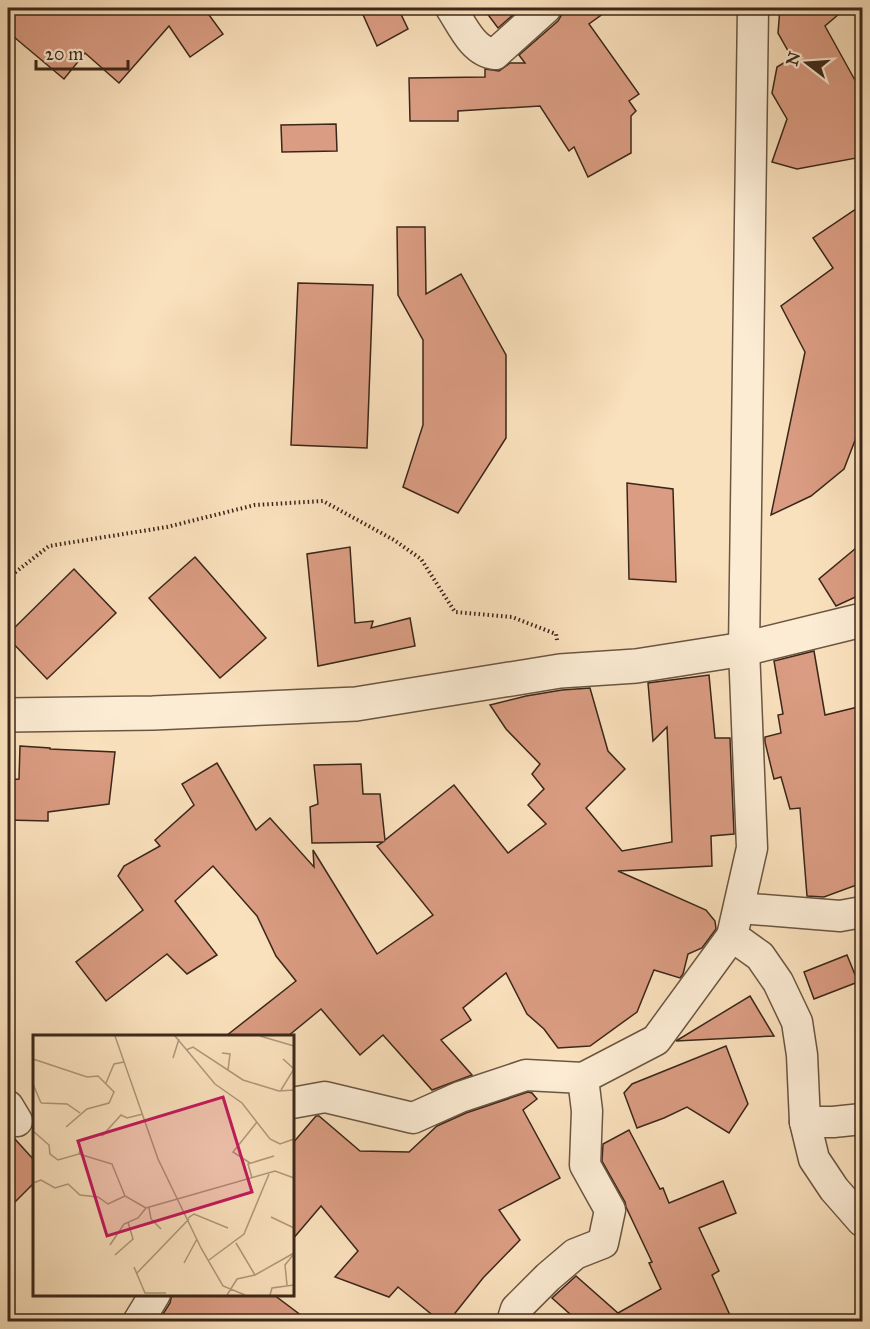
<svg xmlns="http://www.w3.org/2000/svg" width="870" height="1329" font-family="'IM FELL Great Primer',serif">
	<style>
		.building { fill: #da9c82; stroke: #3b2719; stroke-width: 1.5 }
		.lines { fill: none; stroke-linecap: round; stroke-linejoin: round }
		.minor-casing { stroke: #6b5642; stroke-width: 33 }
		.tertiary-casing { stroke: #6b5642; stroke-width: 36 }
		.path { stroke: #3b2719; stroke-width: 4; stroke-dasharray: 1.5 3; stroke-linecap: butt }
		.minor { stroke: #fcecd4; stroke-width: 30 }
		.tertiary { stroke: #fcecd4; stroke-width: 33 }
		.inset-road { fill: none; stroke: #ae977b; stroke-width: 1.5 }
		.view { fill: #c2185b; fill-opacity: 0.15; stroke: #c2185b; stroke-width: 3 }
		.inset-edge { fill: none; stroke: #3b2719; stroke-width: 3 }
	</style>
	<rect width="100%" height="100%" fill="#fae1bd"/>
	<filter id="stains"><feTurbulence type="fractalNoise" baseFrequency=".00333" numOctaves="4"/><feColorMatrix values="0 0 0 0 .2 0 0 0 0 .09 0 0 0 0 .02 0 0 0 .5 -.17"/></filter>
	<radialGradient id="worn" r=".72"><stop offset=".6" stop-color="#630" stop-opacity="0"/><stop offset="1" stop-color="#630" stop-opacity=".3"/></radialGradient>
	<!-- building -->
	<g class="building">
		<polygon points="8,8 204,8 223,34 190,57 169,26 119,83 85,53 64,79 8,32"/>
		<polygon points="360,8 398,8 408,29 377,46"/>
		<polygon points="483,8 521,8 498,28"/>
		<polygon points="563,8 611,8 589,24 639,94 629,101 636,111 631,116 631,153 588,177 574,147 569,151 540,106 458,111 458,121 410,121 409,78 485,77 485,69 499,71 510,63 525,63 519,55 558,21 562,14"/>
		<polygon points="780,8 846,8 825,26 856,82 862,78 862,157 797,169 772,162 787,119 772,93 777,67 792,58 778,33"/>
		<polygon points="336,124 337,151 282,152 281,125"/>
		<polygon points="862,205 862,422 844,469 811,496 771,515 805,352 781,306 833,268 813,238"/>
		<polygon points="397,227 425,227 426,294 461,274 506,355 506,438 458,513 403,487 423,425 423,340 398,295"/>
		<polygon points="298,283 373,285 367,448 291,445"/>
		<polygon points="627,483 673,489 676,582 629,579"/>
		<polygon points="862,543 862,594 836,606 819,579"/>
		<polygon points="350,547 355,623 373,621 371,628 410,618 415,646 318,666 307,554"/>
		<polygon points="195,557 266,638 220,678 149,598"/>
		<polygon points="74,569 116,613 47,679 8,638 8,634"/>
		<polygon points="814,651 825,715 862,706 862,883 824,897 807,896 800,808 790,809 781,777 774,779 765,742 765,737 781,733 778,715 783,714 774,661"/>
		<polygon points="709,675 715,738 730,738 734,834 711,836 712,866 618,871 706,910 715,921 716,929 702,948 688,954 683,974 680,978 654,970 637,1012 590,1046 558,1048 544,1029 527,1014 506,973 463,1008 471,1020 441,1040 472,1075 432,1090 383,1035 360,1055 321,1009 288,1036 226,1036 296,981 276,956 257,916 213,866 175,901 217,955 187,974 167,954 106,1001 76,962 143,910 118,876 124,866 160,846 155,840 194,805 182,784 217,763 256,830 270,818 314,867 313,850 377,954 433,915 377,846 383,842 312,843 310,807 318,804 314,765 361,764 363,794 380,794 385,840 454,785 508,853 546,824 528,805 544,789 532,774 540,764 506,729 490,705 526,696 562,690 590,688 608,751 625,769 586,808 622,851 672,842 667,727 653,741 648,683"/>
		<polygon points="20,746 50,748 50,749 115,752 109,804 48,812 48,821 8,820 8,780 19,779"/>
		<polygon points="847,955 858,982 814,999 804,972"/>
		<polygon points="750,996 774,1036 676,1041"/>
		<polygon points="726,1046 748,1104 729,1133 687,1107 664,1118 637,1128 624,1093 632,1084"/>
		<polygon points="528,1092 532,1093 537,1099 523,1110 560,1178 499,1210 520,1240 483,1278 448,1322 441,1322 398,1287 389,1297 335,1277 358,1251 321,1206 292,1240 292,1144 316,1116 319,1116 360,1151 409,1152 437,1126 466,1113"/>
		<polygon points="629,1130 660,1189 663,1188 669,1203 723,1181 736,1213 699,1228 719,1271 712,1275 733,1322 579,1322 552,1298 576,1276 618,1313 661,1289 649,1263 652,1262 626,1207 625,1202 602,1161 603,1144"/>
		<polygon points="8,1135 13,1137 34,1160 34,1183 8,1209"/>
		<polygon points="172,1294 274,1295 310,1322 158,1322 170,1303"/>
	</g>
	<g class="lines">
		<!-- minor casing -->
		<g class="minor-casing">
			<g id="minor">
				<path d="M 451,8 C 462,25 473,52 495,54 L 546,8"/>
				<polyline points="753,8 744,649 752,848 732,936 760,956 778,982 797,1022 802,1055 805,1122 814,1159 834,1189 862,1221"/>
				<polyline points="739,908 840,916 862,912"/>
				<polyline points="292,1103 325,1097 413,1118 460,1097 526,1075 583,1078 656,1040 732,936"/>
				<polyline points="8,1106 17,1121"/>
				<polyline points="805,1122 833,1122 862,1119"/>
				<polyline points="138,1322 155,1294"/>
				<polyline points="512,1322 516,1309 548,1277 575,1254 603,1243 610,1210 585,1165 587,1111 583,1078"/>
			</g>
		</g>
		<!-- tertiary casing -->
		<g class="tertiary-casing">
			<polyline id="tertiary" points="8,715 153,713 356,704 560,671 636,666 744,649 862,620"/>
		</g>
		<!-- path -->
		<polyline class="path" points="8,578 49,546 167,527 255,505 323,501 394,540 421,559 455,612 512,617 556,634 557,640"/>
		<!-- minor -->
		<use href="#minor" class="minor"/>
		<!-- tertiary -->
		<use href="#tertiary" class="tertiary"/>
	</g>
	<!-- overview -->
	<g transform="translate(33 1035)">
		<rect width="261" height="261" fill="#fae1bd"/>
		<path class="inset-road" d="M 82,1 L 125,124 L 168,213 L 190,251 L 212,260M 142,1 L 182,49 L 209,68 L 237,104 L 247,109 L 261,104M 227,1 L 261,11M 153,15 L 160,12 L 210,45 L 246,56 L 261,55M 189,18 L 197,19 L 195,35M 140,23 L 146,4M 0,24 L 54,42 L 65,41 L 81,57 L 76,68 L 54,74 L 33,92M 73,48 L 81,29 L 91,27M 0,49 L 8,68M 248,55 L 261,34 L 250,24M 8,68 L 34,69 L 47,78M 0,96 L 16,110 L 17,119 L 25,125 L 46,119 L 47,115M 69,101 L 88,80 L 94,83 L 110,79M 46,119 L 79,129 L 92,161 L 113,173M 217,128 L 200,117 L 224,87M 219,143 L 215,129 L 241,121M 0,148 L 8,145 L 22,153 L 35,149 L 47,160 L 65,162 L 75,169 L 92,161M 116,173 L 118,184 L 128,194M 238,182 L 261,193M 155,183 L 161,179 L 195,193M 203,208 L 222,240M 77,210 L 91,189 L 105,183 L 113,173 L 242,136 L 261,143M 82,220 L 100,204 L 95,187M 176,225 L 211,199 L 236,139M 151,228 L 164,204M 101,232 L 112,258 L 133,258M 104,238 L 156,184M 254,250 L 252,230 L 260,220M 194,260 L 204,244 L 222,240 L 261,218M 237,260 L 239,253 L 261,250"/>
		<path class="view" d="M 190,62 L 219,157 L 74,201 L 45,106 Z"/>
		<rect width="261" height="261" class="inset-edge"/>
	</g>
	<!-- margin -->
	<rect width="870" height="1329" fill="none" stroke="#fae1bd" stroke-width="30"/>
	<rect x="9" y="9" width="852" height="1311" fill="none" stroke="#3b2719" stroke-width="3"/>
	<rect x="15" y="15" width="840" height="1299" fill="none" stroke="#3b2719" stroke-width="1.5"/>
	<!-- north arrow -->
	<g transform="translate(807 63) rotate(287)" stroke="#fcecd4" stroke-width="4.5" paint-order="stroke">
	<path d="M0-4.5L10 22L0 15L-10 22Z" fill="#3b2719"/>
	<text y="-9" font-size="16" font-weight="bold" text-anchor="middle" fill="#3b2719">N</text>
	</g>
	<!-- scale -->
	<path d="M36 60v9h92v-9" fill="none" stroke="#3b2719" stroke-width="3"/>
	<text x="45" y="60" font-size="18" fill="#3b2719" stroke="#fcecd4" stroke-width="4.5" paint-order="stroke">20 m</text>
	<rect width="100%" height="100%" filter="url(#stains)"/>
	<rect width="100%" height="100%" fill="url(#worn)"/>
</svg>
